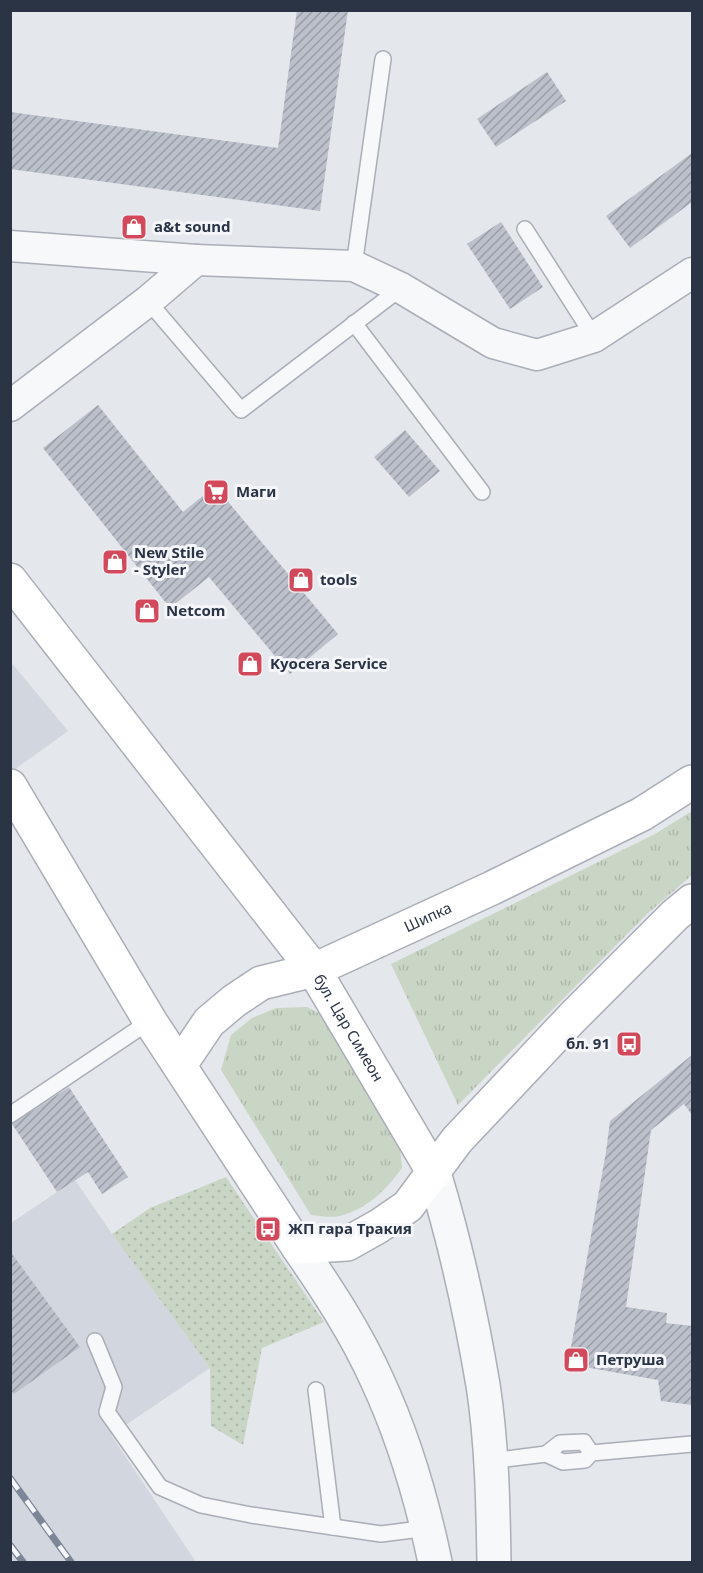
<svg xmlns="http://www.w3.org/2000/svg" width="703" height="1573" font-family="'Noto Sans',sans-serif">
	<style>
		.built { fill: #d2d6de }
		.grass { fill: url(#grass-tufts) }
		.park { fill: url(#park-dots) }
		.building { fill: url(#building-hatch) }
		.lines { fill: none; stroke-linecap: round; stroke-linejoin: round }
		.service-casing { stroke: #a9aeb7; stroke-width: 18 }
		.minor-casing { stroke: #a9aeb7; stroke-width: 33 }
		.tertiary-casing { stroke: #a9aeb7; stroke-width: 36 }
		.secondary-casing { stroke: #a9aeb7; stroke-width: 36 }
		.service { stroke: #f7f8fa; stroke-width: 15 }
		.minor { stroke: #f7f8fa; stroke-width: 30 }
		.tertiary { stroke: #f7f8fa; stroke-width: 33 }
		.secondary { stroke: #fff; stroke-width: 33 }
		.rail-casing { stroke: #7d8696; stroke-width: 7 }
		.rail { stroke: #f4f6f9; stroke-width: 4.5; stroke-dasharray: 14; stroke-linecap: butt }
		.labels { text-anchor: middle; stroke-width: 6; stroke-linejoin: round; paint-order: stroke }
		.poi-label { font-size: 15px; font-weight: bold; fill: #2b3445; stroke: #f4f6f9; text-anchor: start }
		.street-label { font-size: 15px; fill: #2b3445; stroke: #f4f6f9 }
	</style>
	<defs>
		<pattern id="grass-tufts" width="24" height="20" patternUnits="userSpaceOnUse" patternTransform="scale(1.5)"><rect width="24" height="20" fill="#c9d6c5"/><path d="M3 7l-1-3M5 7V3M7 7l1-3M15 17l-1-3M17 17v-4M19 17l1-3" fill="none" stroke="#adb8ab"/></pattern>
		<pattern id="park-dots" width="8" height="8" patternUnits="userSpaceOnUse" patternTransform="scale(1.5)"><rect width="8" height="8" fill="#c9d6c5"/><path d="M2 2h.1M6 6h.1" fill="none" stroke="#adb8ab" stroke-width="1.8" stroke-linecap="round"/></pattern>
		<pattern id="building-hatch" width="6" height="6" patternUnits="userSpaceOnUse" patternTransform="scale(1.5)"><rect width="6" height="6" fill="#bbc0ca"/><path d="M-1 1l2-2M0 6l6-6M5 7l2-2" fill="none" stroke="#989da6"/></pattern>
	</defs>
	<rect width="100%" height="100%" fill="#e4e7ec"/>
	<!-- built -->
	<g class="built">
		<polygon points="10,661 68,731 11,772 10,772"/>
		<polygon points="75,1180 112,1234 210,1368 111,1435 196,1562 11,1562 11,1223"/>
	</g>
	<!-- grass -->
	<g class="grass">
		<polygon points="692,811 692,875 647,914 458,1105 391,964 655,834"/>
		<path d="M 307,1007 L 322,1015 L 399,1138 L 402,1168 C 386,1190 367,1209 340,1216 C 331,1218 320,1216 311,1215 L 221,1070 L 231,1035 L 252,1018 L 276,1008 Z"/>
	</g>
	<!-- park -->
	<polygon class="park" points="226,1177 324,1322 262,1348 243,1445 211,1426 210,1368 112,1234 150,1208"/>
	<!-- building -->
	<g class="building">
		<polygon points="297,10 348,10 320,211 10,169 10,112 278,148"/>
		<polygon points="547,72 566,101 496,147 477,119"/>
		<polygon points="692,153 692,202 630,248 606,216"/>
		<polygon points="501,222 543,287 510,309 467,244"/>
		<polygon points="98,405 183,512 215,486 338,634 290,674 209,577 170,608 43,448"/>
		<polygon points="405,430 440,471 409,497 374,457"/>
		<polygon points="692,1055 692,1115 684,1104 651,1130 626,1307 667,1313 666,1323 692,1326 692,1405 661,1401 658,1380 568,1364 606,1152 610,1121"/>
		<polygon points="69,1087 128,1177 102,1194 88,1172 57,1192 12,1124"/>
		<polygon points="10,1251 80,1347 14,1394 10,1390"/>
	</g>
	<g class="lines">
		<!-- service casing -->
		<g class="service-casing">
			<g id="service">
				<polyline points="525,229 594,337"/>
				<polyline points="354,266 383,59"/>
				<polyline points="148,301 241,410 401,288"/>
				<polyline points="354,323 482,492"/>
				<polyline points="10,1115 150,1021"/>
				<polyline points="95,1341 114,1387 107,1412 160,1487 201,1505 251,1515 381,1534 428,1528"/>
				<polyline points="316,1390 333,1527"/>
				<polyline points="546,1454 563,1462 585,1460 591,1453 692,1444"/>
				<polyline points="490,1461 546,1454 560,1443 584,1442 591,1453"/>
			</g>
		</g>
		<!-- minor casing -->
		<g class="minor-casing">
			<g id="minor">
				<polyline points="10,246 196,260"/>
				<polyline points="10,406 148,301 196,260 354,266 401,288 493,343 537,355 594,337 692,273"/>
			</g>
		</g>
		<!-- tertiary casing -->
		<g class="tertiary-casing">
			<g id="tertiary">
				<path d="M 434,1173 C 455,1242 471,1314 483,1385 C 492,1443 493,1504 494,1562"/>
				<path d="M 298,1247 C 327,1289 356,1333 377,1380 C 404,1438 422,1500 435,1562"/>
			</g>
		</g>
		<!-- secondary casing -->
		<g class="secondary-casing">
			<g id="secondary">
				<path id="s1" d="M 10,580 L 314,970 L 434,1173"/>
				<polyline points="10,786 150,1021 298,1247 347,1244 379,1226 408,1206 457,1140 572,1018 675,915 692,901"/>
				<path id="s2" d="M 180,1065 L 209,1022 L 234,1001 L 261,983 L 314,970 L 492,888 L 642,814 L 692,782"/>
			</g>
		</g>
		<!-- service -->
		<use href="#service" class="service"/>
		<!-- minor -->
		<use href="#minor" class="minor"/>
		<!-- tertiary -->
		<use href="#tertiary" class="tertiary"/>
		<!-- secondary -->
		<use href="#secondary" class="secondary"/>
		<!-- rail casing -->
		<g class="rail-casing">
			<g id="rail">
				<polyline points="10,1478 71,1562"/>
				<polyline points="10,1545 23,1562"/>
			</g>
		</g>
		<!-- rail -->
		<use href="#rail" class="rail"/>
	</g>
	<!-- icons -->
	<defs>
		<g id="shop-square" transform="scale(1.35)"><rect x="-9" y="-9" width="18" height="18" rx="4" fill="#d1495b" stroke="#f4f6f9"/><path d="M-5-2.5h2.3a2.7 3.5 0 0 1 5.4 0H5L5.5 6h-11ZM-1.5-2.5h3a1.5 2.3 0 0 0-3 0Z" fill="#fff"/></g>
		<g id="supermarket-square" transform="scale(1.35)"><rect x="-9" y="-9" width="18" height="18" rx="4" fill="#d1495b" stroke="#f4f6f9"/><path d="M-6-5.5h2.5l.6 2H6L4.5 2H-2.5L-4.4-4H-6ZM-1.5 3.2a1.3 1.3 0 1 0 .1 0ZM3 3.2a1.3 1.3 0 1 0 .1 0Z" fill="#fff"/></g>
		<g id="bus-square" transform="scale(1.35)"><rect x="-9" y="-9" width="18" height="18" rx="4" fill="#d1495b" stroke="#f4f6f9"/><path d="M-5-6H5V4H4V6H2V4H-2V6H-4V4H-5ZM-3.5-4V0h7V-4ZM-3.5 1.2v1.5H-2V1.2ZM2 1.2v1.5H3.5V1.2Z" fill="#fff"/></g>
	</defs>
	<g fill-rule="evenodd">
		<use href="#shop-square" x="134" y="227"/>
		<use href="#supermarket-square" x="216" y="492"/>
		<use href="#shop-square" x="115" y="562"/>
		<use href="#shop-square" x="301" y="580"/>
		<use href="#shop-square" x="147" y="611"/>
		<use href="#shop-square" x="250" y="664"/>
		<use href="#bus-square" x="629" y="1044"/>
		<use href="#bus-square" x="268" y="1229"/>
		<use href="#shop-square" x="576" y="1360"/>
	</g>
	<g class="labels">
		<!-- poi labels -->
		<g class="poi-label">
			<text x="154" y="232">a&amp;t sound</text>
			<text x="236" y="497">Маги</text>
			<text x="134" y="558">New Stile<tspan x="134" dy="17">- Styler</tspan></text>
			<text x="320" y="585">tools</text>
			<text x="166" y="616">Netcom</text>
			<text x="270" y="669">Kyocera Service</text>
			<text x="610" y="1049" text-anchor="end">бл. 91</text>
			<text x="288" y="1234">ЖП гара Тракия</text>
			<text x="596" y="1365">Петруша</text>
		</g>
		<!-- street labels -->
		<g class="street-label">
			<text dy="5" stroke="none"><textPath href="#s2" startOffset="297">Шипка</textPath></text>
			<text dy="5" stroke="none"><textPath href="#s1" startOffset="562">бул. Цар Симеон</textPath></text>
		</g>
	</g>
	<!-- border -->
	<rect width="703" height="1573" fill="none" stroke="#2b3445" stroke-width="24"/>
</svg>
